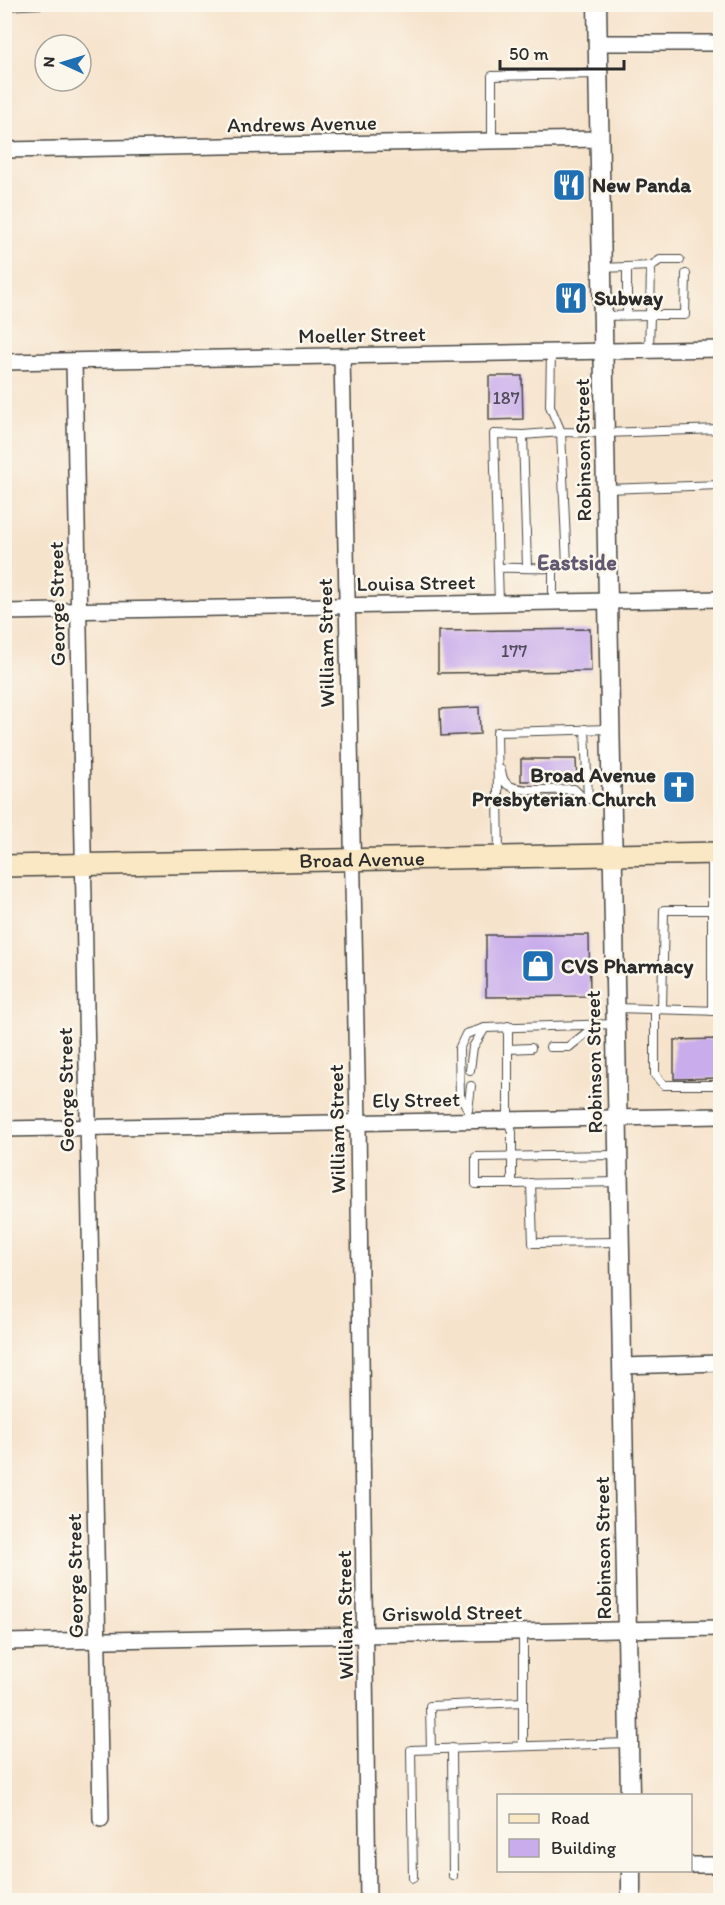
<svg xmlns="http://www.w3.org/2000/svg" width="725" height="1905" font-family="Itim,sans-serif">
	<style>
		.building { fill: #c8acec }
		.lines { fill: none; stroke-linecap: round; stroke-linejoin: round }
		.service-casing { stroke: #494743; stroke-width: 10 }
		.minor-casing { stroke: #494743; stroke-width: 18 }
		.tertiary-casing { stroke: #494743; stroke-width: 21 }
		.secondary-casing { stroke: #494743; stroke-width: 24 }
		.service { stroke: #fff; stroke-width: 8 }
		.minor { stroke: #fff; stroke-width: 15 }
		.tertiary { stroke: #fff; stroke-width: 18 }
		.secondary { stroke: #fae7c3; stroke-width: 21 }
		.labels { text-anchor: middle; stroke-width: 5; stroke-linejoin: round; paint-order: stroke }
		.number-label { font-size: 18px; fill: #524b5b }
		.street-label { font-size: 21px; fill: #2b2b2b; stroke: #fbf7ec }
		.poi-label { font-size: 21px; font-weight: bold; fill: #2b2b2b; stroke: #fbf7ec; text-anchor: start }
		.neighbourhood-label { font-size: 22px; font-weight: bold; fill: #62586f; stroke: #fbf7ec }
	</style>
	<rect width="100%" height="100%" fill="#fbf7ec"/>
	<filter id="ink" filterUnits="userSpaceOnUse"><feTurbulence type="fractalNoise" baseFrequency=".0167" numOctaves="2"/><feDisplacementMap in="SourceGraphic" scale="12" xChannelSelector="R" yChannelSelector="G"/><feConvolveMatrix kernelMatrix="1 2 1 2 8 2 1 2 1" color-interpolation-filters="sRGB"/></filter>
	<filter id="wash" filterUnits="userSpaceOnUse"><feTurbulence type="fractalNoise" baseFrequency=".008" numOctaves="4" result="noise"/><feDisplacementMap in="SourceGraphic" scale="24" xChannelSelector="R" yChannelSelector="G"/><feGaussianBlur stdDeviation="1.35" result="paint"/><feColorMatrix in="noise" values="0 0 0 0 0 0 0 0 0 0 0 0 0 0 0 0 0 1.4 0 .05"/><feComposite in="paint" operator="in"/></filter>
	<g filter="url(#wash)">
		<rect width="100%" height="100%" fill="#f6e3cc"/>
		<g id="blocks">
			<!-- building -->
			<g class="building">
				<polygon points="489,376 522,376 523,419 489,420"/>
				<polygon points="590,629 591,671 438,673 438,631"/>
				<polygon points="479,707 480,734 441,736 440,709"/>
				<polygon points="521,759 576,759 577,781 521,781"/>
				<polygon points="486,935 589,935 590,996 486,997"/>
				<polygon points="720,1039 720,1078 674,1079 674,1040"/>
			</g>
		</g>
	</g>
	<g filter="url(#ink)">
		<use href="#blocks" fill-opacity="0" stroke="#494743" stroke-width="1.5"/>
		<g class="lines">
			<!-- service casing -->
			<g class="service-casing">
				<g id="service">
					<polyline points="4,6 44,4"/>
					<polyline points="492,141 492,76 599,74"/>
					<polyline points="651,266 660,260 680,260"/>
					<polyline points="602,268 651,266 650,315 603,316"/>
					<polyline points="627,315 627,267"/>
					<polyline points="649,350 650,315 685,315 686,274"/>
					<polyline points="551,352 550,406 561,432 605,433 720,429"/>
					<polyline points="523,435 527,567"/>
					<polyline points="606,489 720,485"/>
					<path d="M 498,568 C 520,567 546,571 567,565 L 561,432 L 523,435 L 494,434 L 499,603"/>
					<polyline points="553,602 553,568"/>
					<polyline points="585,729 588,799"/>
					<path d="M 501,770 C 502,776 503,783 510,786 C 524,793 558,789 574,789 L 584,799"/>
					<polyline points="498,803 610,798"/>
					<polyline points="712,853 712,910 720,909"/>
					<polyline points="499,855 497,732 611,729"/>
					<polyline points="616,1008 720,1011"/>
					<polyline points="655,1009 655,1075 664,1085 716,1085"/>
					<polyline points="662,1009 664,910 712,910 712,1011"/>
					<polyline points="508,1026 508,1120 512,1132 512,1184 619,1182"/>
					<polyline points="550,1047 569,1047 596,1025"/>
					<polyline points="508,1049 531,1048"/>
					<polyline points="470,1070 473,1047 485,1028 616,1024"/>
					<polyline points="468,1109 460,1096 459,1049 466,1034 485,1028"/>
					<polyline points="468,1110 471,1086"/>
					<polyline points="531,1183 533,1243 619,1242"/>
					<polyline points="512,1184 476,1184 476,1157 617,1155"/>
					<polyline points="523,1746 523,1632"/>
					<polyline points="452,1748 453,1876"/>
					<polyline points="431,1749 430,1706 523,1702"/>
					<polyline points="413,1878 411,1750 629,1743"/>
				</g>
			</g>
			<!-- minor casing -->
			<g class="minor-casing">
				<g id="minor">
					<polyline points="598,43 720,43"/>
					<polyline points="4,150 600,139"/>
					<polyline points="342,357 358,1123 368,1900"/>
					<polyline points="74,361 101,1819"/>
					<polyline points="4,362 720,349"/>
					<polyline points="4,612 720,599"/>
					<polyline points="4,1129 720,1116"/>
					<polyline points="623,1366 720,1363"/>
					<polyline points="4,1642 720,1628"/>
					<polyline points="690,1865 720,1865"/>
				</g>
			</g>
			<!-- tertiary casing -->
			<g class="tertiary-casing">
				<g id="tertiary">
					<polyline points="597,4 630,1796"/>
					<polyline points="631,1870 631,1900"/>
				</g>
			</g>
			<!-- secondary casing -->
			<g class="secondary-casing">
				<g id="secondary">
					<path id="s1" d="M 4,866 L 720,853"/>
				</g>
			</g>
			<!-- service -->
			<use href="#service" class="service"/>
			<!-- minor -->
			<use href="#minor" class="minor"/>
			<!-- tertiary -->
			<use href="#tertiary" class="tertiary"/>
			<!-- secondary -->
			<use href="#secondary" class="secondary"/>
		</g>
	</g>
	<!-- icons -->
	<defs>
		<g id="restaurant-square" transform="scale(1.725)"><rect x="-9" y="-9" width="18" height="18" rx="4" fill="#1f6fb2" stroke="#fbf7ec"/><path d="M-5-6h1v4h1v-4h1v4h1v-4h1v5L-1.5 .5V6h-2V.5L-5-1ZM5-6V6H3V1.5H1.5Q1.5-4 5-6Z" fill="#fff"/></g>
		<g id="church-square" transform="scale(1.725)"><rect x="-9" y="-9" width="18" height="18" rx="4" fill="#1f6fb2" stroke="#fbf7ec"/><path d="M-1.2-6h2.4v3.5h3.3v2.4h-3.3V6h-2.4V-.1h-3.3v-2.4h3.3Z" fill="#fff"/></g>
		<g id="shop-square" transform="scale(1.725)"><rect x="-9" y="-9" width="18" height="18" rx="4" fill="#1f6fb2" stroke="#fbf7ec"/><path d="M-5-2.5h2.3a2.7 3.5 0 0 1 5.4 0H5L5.5 6h-11ZM-1.5-2.5h3a1.5 2.3 0 0 0-3 0Z" fill="#fff"/></g>
	</defs>
	<g fill-rule="evenodd">
		<use href="#restaurant-square" x="569" y="185"/>
		<use href="#restaurant-square" x="571" y="298"/>
		<use href="#church-square" x="679" y="787"/>
		<use href="#shop-square" x="538" y="966"/>
	</g>
	<g class="labels">
		<!-- number labels -->
		<g class="number-label">
			<text x="506" y="404">187</text>
			<text x="514" y="657">177</text>
		</g>
		<!-- street labels -->
		<g class="street-label">
			<text transform="translate(302 124) rotate(-1)" y="7">Andrews Avenue</text>
			<text transform="translate(362 335) rotate(-1)" y="7">Moeller Street</text>
			<text transform="translate(583 450) rotate(-91)" y="7">Robinson Street</text>
			<text transform="translate(416 583) rotate(-1)" y="7">Louisa Street</text>
			<text transform="translate(57 604) rotate(-91)" y="7">George Street</text>
			<text transform="translate(326 643) rotate(-91)" y="7">William Street</text>
			<text dy="7" stroke="none"><textPath href="#s1" startOffset="358">Broad Avenue</textPath></text>
			<text transform="translate(594 1062) rotate(-91)" y="7">Robinson Street</text>
			<text transform="translate(66 1090) rotate(-91)" y="7">George Street</text>
			<text transform="translate(416 1100) rotate(-1)" y="7">Ely Street</text>
			<text transform="translate(337 1129) rotate(-91)" y="7">William Street</text>
			<text transform="translate(603 1548) rotate(-91)" y="7">Robinson Street</text>
			<text transform="translate(75 1576) rotate(-91)" y="7">George Street</text>
			<text transform="translate(452 1613) rotate(-1)" y="7">Griswold Street</text>
			<text transform="translate(345 1615) rotate(-91)" y="7">William Street</text>
		</g>
		<!-- poi labels -->
		<g class="poi-label">
			<text x="592" y="192">New Panda</text>
			<text x="594" y="305">Subway</text>
			<text x="656" y="782" text-anchor="end">Broad Avenue<tspan x="656" dy="24">Presbyterian Church</tspan></text>
			<text x="561" y="973">CVS Pharmacy</text>
		</g>
		<!-- neighbourhood labels -->
		<g class="neighbourhood-label">
			<text x="577" y="570">Eastside</text>
		</g>
	</g>
	<!-- margin -->
	<rect width="725" height="1905" fill="none" stroke="#fbf7ec" stroke-width="24"/>
	<!-- legend -->
	<rect x="497" y="1794" width="195" height="78" fill="#fbf7ec" stroke="#a8a59f" stroke-width="1.5"/>
	<rect x="509" y="1814" width="30" height="9" fill="#fae7c3" stroke="#a8a59f" stroke-width="1.5"/>
	<text x="551" y="1824" font-size="18" fill="#2b2b2b">Road</text>
	<rect x="509" y="1839" width="30" height="18" fill="#c8acec" stroke="#a8a59f" stroke-width="1.5"/>
	<text x="551" y="1854" font-size="18" fill="#2b2b2b">Building</text>
	<!-- north arrow -->
	<g transform="translate(63 63) rotate(274)"><circle r="28" fill="#fbf7ec" stroke="#a8a59f" stroke-width="1.5"/>
	<path d="M0-4.5L10 22L0 15L-10 22Z" fill="#1f6fb2"/>
	<text y="-9" font-size="16" font-weight="bold" text-anchor="middle" fill="#2b2b2b">N</text>
	</g>
	<!-- scale -->
	<path d="M500 60v9h124v-9" fill="none" stroke="#2b2b2b" stroke-width="3"/>
	<text x="509" y="60" font-size="18" fill="#2b2b2b" stroke="#fbf7ec" stroke-width="4.5" paint-order="stroke">50 m</text>
</svg>
